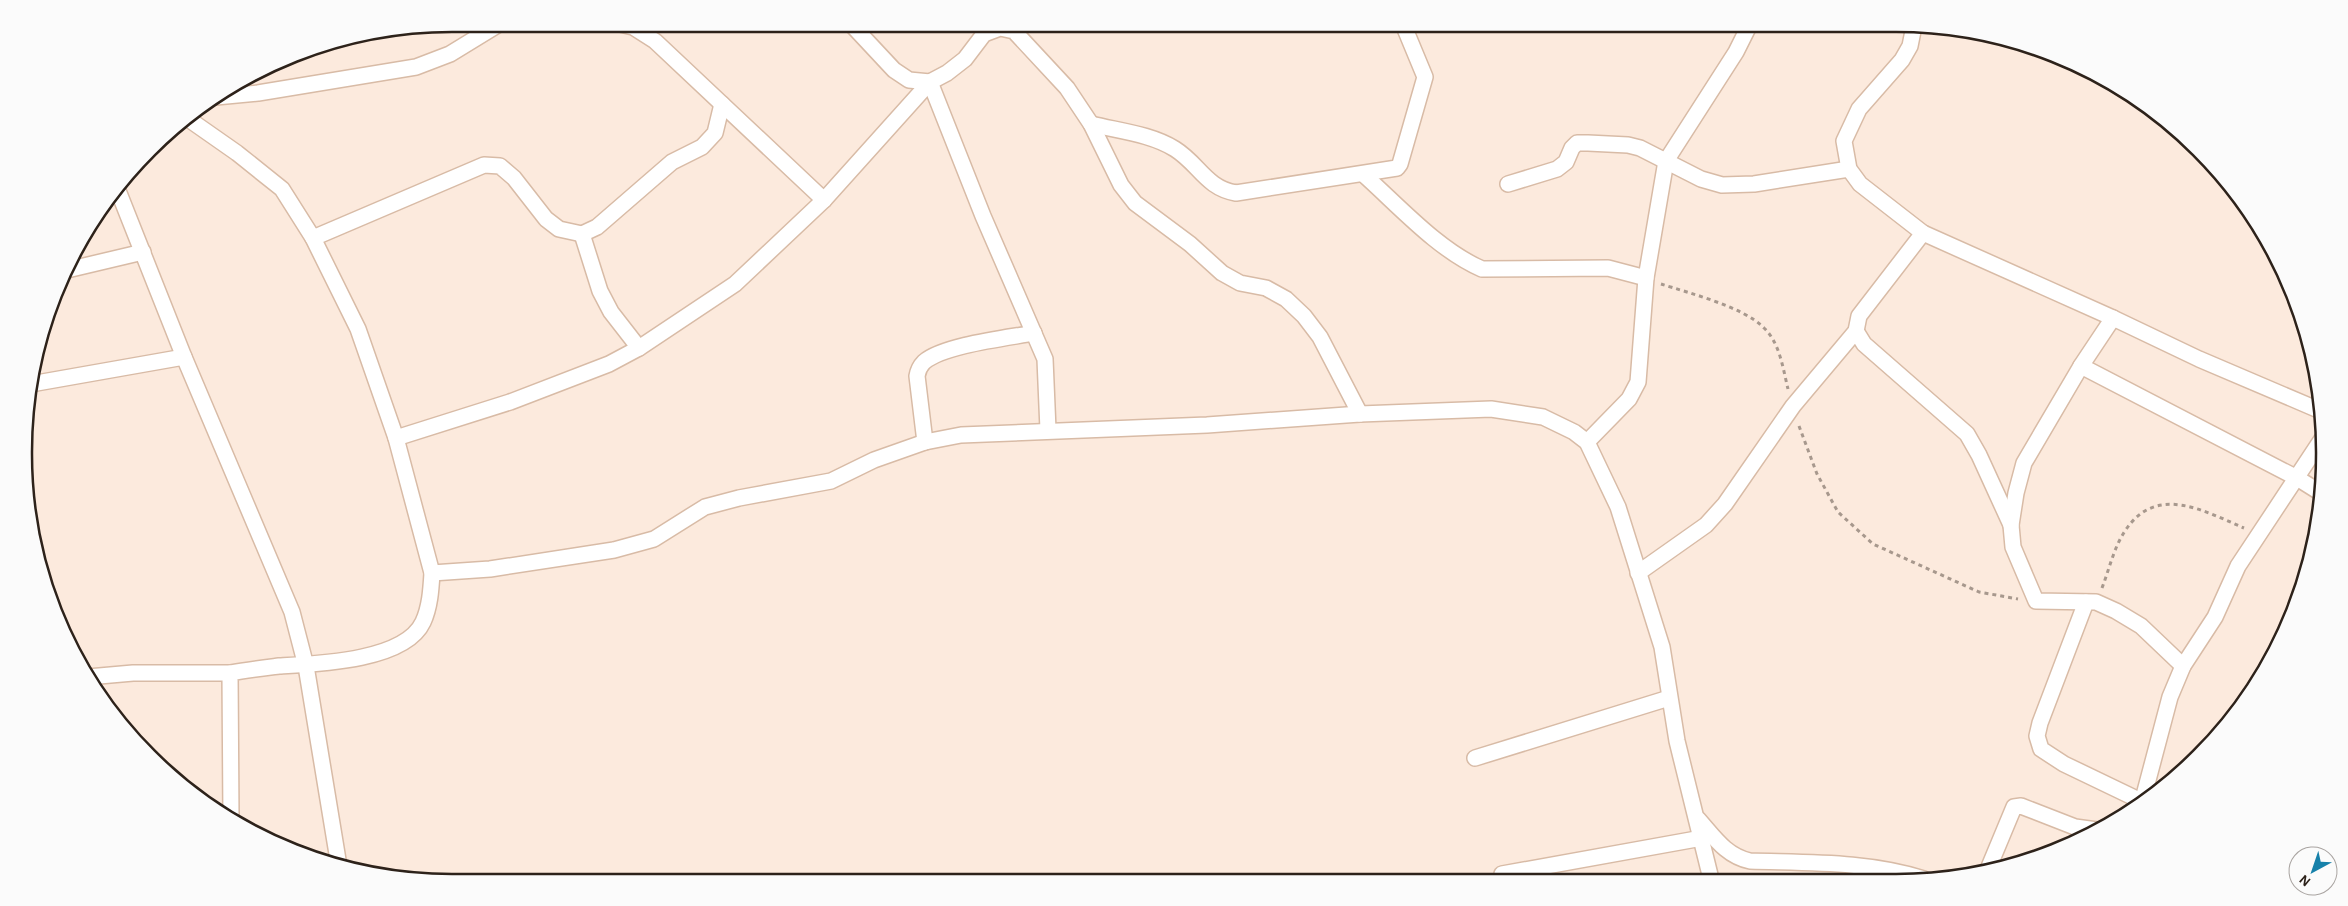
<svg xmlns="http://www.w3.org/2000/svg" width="2348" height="906" font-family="'Alegreya Sans',sans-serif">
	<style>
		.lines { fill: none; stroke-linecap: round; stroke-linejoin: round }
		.minor-casing { stroke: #d8bba6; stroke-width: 18 }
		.path { stroke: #a7988d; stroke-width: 3; stroke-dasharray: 4 4; stroke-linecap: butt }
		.minor { stroke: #fff; stroke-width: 15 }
		.rim { fill: none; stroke: #2d221a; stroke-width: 2.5 }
	</style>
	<rect width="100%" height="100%" fill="#fceadd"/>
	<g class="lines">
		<!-- minor casing -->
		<g class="minor-casing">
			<g id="minor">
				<polyline points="620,24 633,27 655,41 824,200"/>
				<polyline points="851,24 894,70 909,80 930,82"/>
				<polyline points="1914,26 1910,46 1902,60 1859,109 1844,141 1849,169 1860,184 1923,233 2113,318 2199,359 2321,411"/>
				<polyline points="930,82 983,216 1045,359 1048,430"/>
				<polyline points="216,97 258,93 416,67 450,54 499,24"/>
				<path d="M 187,118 L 237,153 L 282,189 L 313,238 L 358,329 L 396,438 L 432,573 C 431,589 430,607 423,622 C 405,661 317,664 279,666 C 263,668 246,670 230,673 L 231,818"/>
				<path d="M 1091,124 C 1119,131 1151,134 1175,149 C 1199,164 1206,188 1236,193 L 1397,168 L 1400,164 L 1425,77 L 1403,24"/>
				<path d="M 1363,174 C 1399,206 1438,250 1482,269 L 1608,268 L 1646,278"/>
				<polyline points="1508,184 1557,169 1566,162 1572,148 1577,143 1588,143 1628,145 1640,148 1701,179 1722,185 1754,184 1849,169"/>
				<polyline points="119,193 184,357 292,612 306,666 339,866"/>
				<polyline points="582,234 600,291 611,312 639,348"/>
				<polyline points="313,238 484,165 500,166 514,178 546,219 559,229 582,234 597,227 672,162 702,147 715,133 722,104"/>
				<polyline points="67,270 143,252"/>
				<polyline points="2113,318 2081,366 2024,463 2016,493 2011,525 2013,547 2036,601 2096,602 2116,611 2141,626 2183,666"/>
				<polyline points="1856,331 1864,344 1967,434 1979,455 2011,525"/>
				<polyline points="2081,366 2297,478 2321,493"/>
				<polyline points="31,384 184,357"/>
				<polyline points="396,438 510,402 609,364 639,348 735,284 824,200 930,82 947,73 965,59 984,34 1000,28 1014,31 1067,88 1091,124 1121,185 1135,203 1190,244 1222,273 1240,283 1266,288 1286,299 1304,316 1320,337 1360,414"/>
				<path d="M 925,442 L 917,376 C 918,370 920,366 924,362 C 944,345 1007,338 1034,333"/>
				<polyline points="1587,442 1629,399 1638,382 1646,278 1666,161 1736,52 1750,24"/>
				<polyline points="432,573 490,569 614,550 654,539 705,507 739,498 831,481 874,460 925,442 961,435 1207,425 1360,414 1491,409 1543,417 1574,432 1587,442 1618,507 1662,647 1677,741 1711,879"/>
				<polyline points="1638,573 1706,525 1725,504 1793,406 1856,331 1859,316 1923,233"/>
				<polyline points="2086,602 2040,723 2037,736 2041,749 2064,764 2141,801"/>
				<polyline points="88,677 133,673 230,673"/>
				<polyline points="1475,758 1669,698"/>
				<polyline points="2143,799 2170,697 2183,666 2215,617 2238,566 2322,439"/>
				<path d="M 1698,819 C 1714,837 1726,856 1750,861 C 1808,863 1868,861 1924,879"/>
				<polyline points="1989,867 2014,807 2021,806 2075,827 2097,830"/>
				<polyline points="1502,874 1702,838"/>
			</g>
		</g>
		<!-- path -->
		<g class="path">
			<path d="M 1661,284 C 1689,293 1744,307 1764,328 C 1780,343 1783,369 1788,389"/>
			<polyline points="1799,426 1817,474 1838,512 1873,544 1979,592 2018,599"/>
			<path d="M 2102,588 C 2109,570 2114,547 2125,531 C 2156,483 2204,511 2244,528"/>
		</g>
		<!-- minor -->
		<use href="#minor" class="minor"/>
	</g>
	<!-- crop -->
	<path d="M0 0H2348V906H0ZM452 32H1896A420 420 0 0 1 2316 452V454A420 420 0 0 1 1896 874H452A420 420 0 0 1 32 454V452A420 420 0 0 1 452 32Z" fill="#fbfbfb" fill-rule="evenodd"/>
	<path class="rim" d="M452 32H1896A420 420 0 0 1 2316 452V454A420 420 0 0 1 1896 874H452A420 420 0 0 1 32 454V452A420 420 0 0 1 452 32Z"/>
	<!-- north arrow -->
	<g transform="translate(2313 871) rotate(220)"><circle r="24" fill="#fbfbfb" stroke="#a9a4a1"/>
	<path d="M0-4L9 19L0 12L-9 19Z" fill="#1781aa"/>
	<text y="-8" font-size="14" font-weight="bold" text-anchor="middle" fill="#2d221a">N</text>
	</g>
</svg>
